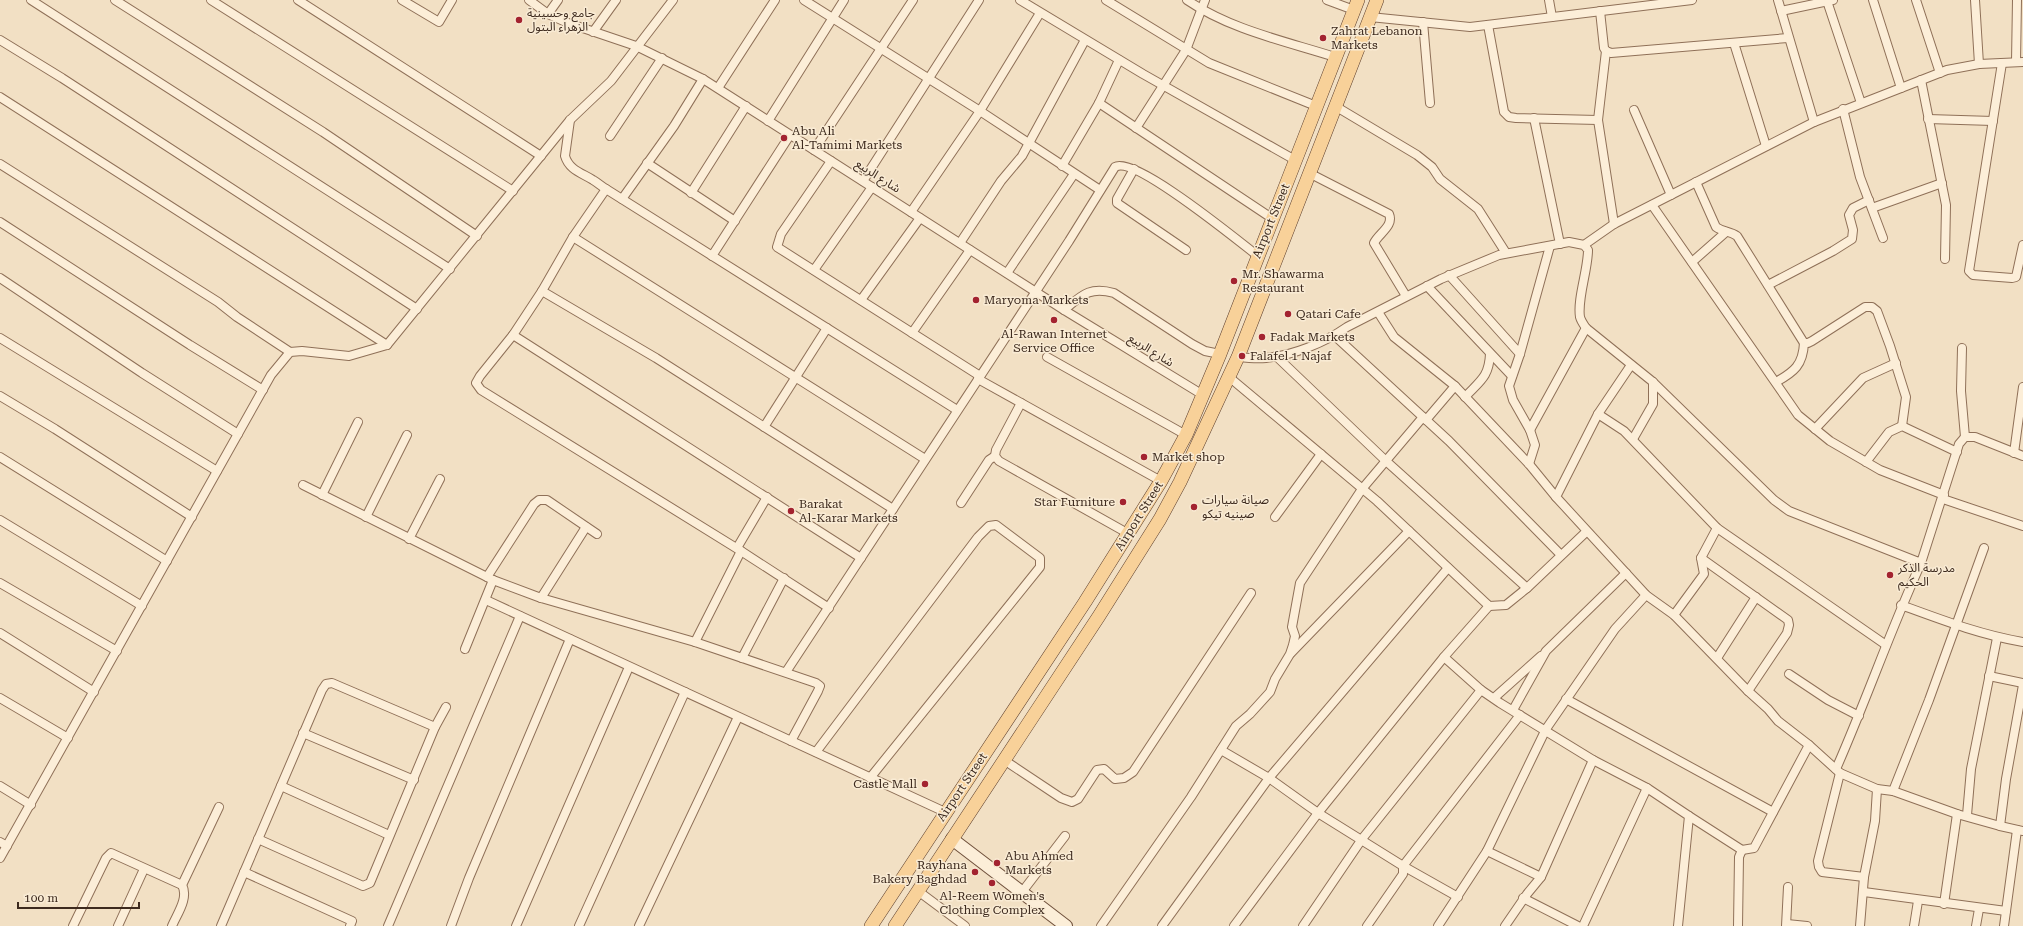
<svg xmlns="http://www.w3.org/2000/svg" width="2023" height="926" font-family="'Roboto Serif','Noto Sans Arabic',serif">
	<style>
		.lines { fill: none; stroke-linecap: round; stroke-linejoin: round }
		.street-casing { stroke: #8f7058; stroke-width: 10 }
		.secondary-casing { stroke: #70513c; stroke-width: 14 }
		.primary-casing { stroke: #5c3e2d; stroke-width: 14 }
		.street { stroke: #fceed8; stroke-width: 8 }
		.secondary { stroke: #fceed8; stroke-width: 12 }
		.primary { stroke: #f8d199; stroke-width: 13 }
		.poi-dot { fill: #a32330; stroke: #f9ebd4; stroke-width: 1.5 }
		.labels { text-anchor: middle; stroke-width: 3; stroke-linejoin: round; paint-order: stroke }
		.poi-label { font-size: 12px; fill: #3d2a1e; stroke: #f9ebd4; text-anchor: start }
		.street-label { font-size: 12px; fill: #3d2a1e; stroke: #f9ebd4 }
	</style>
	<rect width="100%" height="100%" fill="#f2e0c4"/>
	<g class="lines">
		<!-- street casing -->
		<g class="street-casing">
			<g id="street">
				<polyline points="31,0 450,269"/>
				<polyline points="115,0 323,132 477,236"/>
				<polyline points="211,0 513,191"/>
				<polyline points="298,0 541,156"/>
				<polyline points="402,0 439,22 452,0"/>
				<polyline points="529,0 548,14 568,23 636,46 703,79 1064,310 1203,395"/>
				<polyline points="804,0 980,111 1100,190"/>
				<polyline points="1020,0 1143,74 1295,160"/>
				<polyline points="1106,0 1209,63 1316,106"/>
				<path d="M 1187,0 C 1231,30 1285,41 1335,57"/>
				<polyline points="1327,0 1354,10"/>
				<polyline points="1549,0 1552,17"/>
				<polyline points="1778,0 1814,122"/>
				<polyline points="1873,0 1901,88"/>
				<polyline points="1916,0 1940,73"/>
				<polyline points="1975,0 1979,64"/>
				<polyline points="1827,1 1861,103"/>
				<polyline points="1600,11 1604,48 1606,51 1611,53 1788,38"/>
				<polyline points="1781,11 1833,0"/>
				<polyline points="548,14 558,0"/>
				<polyline points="1370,17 1470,27 1692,0"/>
				<polyline points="1423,22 1430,103"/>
				<polyline points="1488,25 1504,112 1509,117 1516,118 1598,120"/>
				<polyline points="593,32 616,0"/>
				<polyline points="0,40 62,78 417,309"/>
				<polyline points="1734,43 1766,146"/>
				<polyline points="1606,51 1598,120 1614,224"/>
				<polyline points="2016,62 2017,0"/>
				<polyline points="2002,63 1969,271 1973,275 2012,278 2016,277 2023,245"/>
				<polyline points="1921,80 1946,205 1945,259"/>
				<polyline points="718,88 775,0"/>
				<polyline points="0,97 387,345"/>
				<polyline points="1099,103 1273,219"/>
				<polyline points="1335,106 1417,155 1432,167 1440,179 1478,209 1506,253"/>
				<polyline points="1843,109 1860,177 1883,238"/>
				<polyline points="1634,110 1671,195"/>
				<polyline points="1534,118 1560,244"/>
				<polyline points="1928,119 1993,121"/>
				<path d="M 570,120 L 565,156 C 569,170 582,173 593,180 C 598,183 601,186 606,189 L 573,237 L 542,291 L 656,358 L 893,509"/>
				<polyline points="768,121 844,0"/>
				<polyline points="1136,128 1186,50 1205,0"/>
				<polyline points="610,136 662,58"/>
				<polyline points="814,150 913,0"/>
				<polyline points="831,161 781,234 777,247 980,376"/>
				<polyline points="647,163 735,221"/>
				<polyline points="0,164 218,302 237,317 290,352"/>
				<polyline points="1062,166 1099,103 1119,60"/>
				<polyline points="1134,169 1117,199 1117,203 1186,250"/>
				<path d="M 1309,173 L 1389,214 C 1394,226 1379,233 1374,243 L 1406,296"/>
				<polyline points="863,181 979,0"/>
				<path d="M 1696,182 L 1716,227 C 1723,232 1730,231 1737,236 L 1804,343 L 1808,343 L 1812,341 L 1865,307 L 1872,307 L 1877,311 L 1890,346 L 1906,397 L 1902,426"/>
				<polyline points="606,189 957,410"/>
				<polyline points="691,193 746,106"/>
				<polyline points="622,199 674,126 703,79"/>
				<polyline points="1652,205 1798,415 1830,441 1880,470 1944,495"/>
				<polyline points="1872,208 1942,183"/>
				<polyline points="911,212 980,111 1040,13"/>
				<polyline points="0,222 190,345 263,390"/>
				<polyline points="573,237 925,459"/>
				<polyline points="960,243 1001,181 1022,156 1085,40"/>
				<polyline points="1584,245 1614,224 1814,122 1947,70 1979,64 2023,62"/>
				<polyline points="712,256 790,135"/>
				<polyline points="1692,262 1726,232"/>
				<polyline points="814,270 872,187"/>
				<polyline points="1007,273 1074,174"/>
				<polyline points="1449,275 1520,354"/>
				<polyline points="0,278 142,373 238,434"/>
				<polyline points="1768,285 1833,251 1852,239 1853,230 1849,215 1853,208 1869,200"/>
				<polyline points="1427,286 1512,376"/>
				<polyline points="542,291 513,335 480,376 476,383 481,390 741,551 829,608"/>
				<polyline points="861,300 920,218"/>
				<path d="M 1064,310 C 1082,295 1090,286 1114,293 L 1192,344 L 1205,351 L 1220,354"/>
				<polyline points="1378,312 1394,337 1455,386 1529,464 1556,497"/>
				<polyline points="912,333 970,250"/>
				<polyline points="513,335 861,558"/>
				<polyline points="1335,336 1449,441 1561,555"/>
				<polyline points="0,338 217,471"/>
				<polyline points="1962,348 1961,391 1965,437"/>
				<polyline points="1276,356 1386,461 1527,588"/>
				<polyline points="1047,357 1186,435"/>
				<path d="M 1238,357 C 1247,358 1257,359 1266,358 C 1294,355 1324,343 1347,327 L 1441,279 L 1499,255 L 1569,242 L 1584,245 L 1588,250 C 1588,270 1577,299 1580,317 C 1581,321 1584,325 1586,328 L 1653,382 L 1774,500 L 1789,511 L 1921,563 L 1959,444 L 1965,437 L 1975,437 L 2023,456"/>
				<polyline points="1631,365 1598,414 1556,497 1646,595 1674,615 1748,691 1768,709 1778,721 1809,745 1840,773 1877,789 1893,791 1957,814 2000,826 2023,831"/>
				<polyline points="1229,377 1377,501 1489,606 1506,605 1527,588 1586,532"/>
				<polyline points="978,379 1161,481"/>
				<path d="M 1776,382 C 1794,372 1803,365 1804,343"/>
				<polyline points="0,396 55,429 192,517"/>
				<path d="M 1465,397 C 1480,381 1489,377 1490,354"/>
				<polyline points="1021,403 996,450 995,456 999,461 1129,534"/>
				<polyline points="1598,414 1624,431 1717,528 1886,645"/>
				<polyline points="1426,420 1455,386"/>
				<polyline points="764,427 827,328"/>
				<polyline points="1815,429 1863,378 1896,363"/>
				<polyline points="1530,430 1586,328"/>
				<polyline points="1633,439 1653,404 1653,382"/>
				<polyline points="2014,453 2023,387"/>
				<polyline points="0,457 167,561"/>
				<polyline points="1866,462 1889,432 1902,426 1957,452"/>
				<polyline points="1529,464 1535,445 1530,430 1513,400 1509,386 1520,354 1550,246"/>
				<polyline points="303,485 493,580 541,598 695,642 816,683 820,686 818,691 791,741"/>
				<polyline points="322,495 358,422"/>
				<polyline points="1943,499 2023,526"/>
				<polyline points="961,503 989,460 995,456"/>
				<polyline points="366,517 407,435"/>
				<polyline points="1275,517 1321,454"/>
				<polyline points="0,520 142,606"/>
				<polyline points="409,539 440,479"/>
				<polyline points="737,548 767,497"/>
				<polyline points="1701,558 1788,620 1789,625 1787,633 1748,691"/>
				<polyline points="487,577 534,504 539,500 547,500 597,534"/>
				<polyline points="0,583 117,651"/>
				<polyline points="541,598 586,527"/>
				<polyline points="486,600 945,812"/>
				<path d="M 1901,605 C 1942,620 1981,635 2023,642"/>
				<polyline points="1674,615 1704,574 1701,558 1717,528"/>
				<polyline points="0,633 94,692"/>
				<polyline points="695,642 741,551"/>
				<polyline points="465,649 493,580"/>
				<polyline points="1291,653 1409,531"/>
				<polyline points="1444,657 1481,690 1500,703 1593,760 1647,788 1689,816 1678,926"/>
				<polyline points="742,658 784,578"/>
				<polyline points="1717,658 1756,597"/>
				<path d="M 786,672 L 1069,241 L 1115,167 C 1134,155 1237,240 1258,256"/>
				<polyline points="1789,674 1828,700 1859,716"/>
				<polyline points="1989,676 2023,683"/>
				<polyline points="0,698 68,738"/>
				<polyline points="1494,698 1541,656"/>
				<polyline points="1566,699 1773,812"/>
				<polyline points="1513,710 1546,651 1626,573"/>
				<polyline points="303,733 414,780"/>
				<polyline points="1221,750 1269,778 1318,813 1403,866 1458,897"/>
				<polyline points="816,752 978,537 989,526 996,525 1040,558 1040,567 870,778"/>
				<polyline points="1004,760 1061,798 1072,802 1078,799 1097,770 1104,769 1115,779 1124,778 1133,772 1251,593"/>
				<path d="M 1836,769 C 1866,701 1890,631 1921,563"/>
				<polyline points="1840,773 1818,861 1819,867 1822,872 1864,877"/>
				<polyline points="0,786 31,805"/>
				<polyline points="281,786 389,835"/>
				<polyline points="1893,791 1929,700 1984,548"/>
				<polyline points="1967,815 1971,769 1997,638"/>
				<polyline points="1689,816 1742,850 1739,857 1738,926"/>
				<polyline points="2000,826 2006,779 2023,685"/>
				<polyline points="258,839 363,886 370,883 435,727 446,707"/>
				<polyline points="0,842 7,846"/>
				<polyline points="1742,850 1754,848 1809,745"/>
				<polyline points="1487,851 1541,877"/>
				<polyline points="0,858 271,375 290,352 302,351 349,356 387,345 570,120 611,81 673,0"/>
				<polyline points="244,872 352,921 350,926"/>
				<polyline points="182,885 219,807"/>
				<polyline points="918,891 965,926"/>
				<polyline points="1022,892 1065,836"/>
				<polyline points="1864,892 2006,911"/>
				<polyline points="1523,898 1578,926"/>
				<polyline points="1944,904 1957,814"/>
				<polyline points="1787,924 1807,926"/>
				<path d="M 73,926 L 106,858 L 111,853 L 182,885 C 189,898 177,914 172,926"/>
				<polyline points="118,926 144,869"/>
				<polyline points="221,926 322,690 326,684 332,683 435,727"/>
				<polyline points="388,926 520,616"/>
				<polyline points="451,926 469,878 570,639"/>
				<polyline points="516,926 629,667"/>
				<polyline points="579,926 685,692"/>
				<polyline points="639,926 738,717"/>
				<polyline points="1101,926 1191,797 1236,726 1250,714 1270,692 1275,679 1290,654 1293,645 1295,636 1292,627 1300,583 1362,489 1423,417"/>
				<polyline points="1162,926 1269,778 1448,568"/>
				<polyline points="1234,926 1318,813 1444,657 1489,606"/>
				<polyline points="1303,926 1362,839 1481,690"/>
				<polyline points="1367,926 1403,874 1403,866 1520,715"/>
				<polyline points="1438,926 1487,851 1546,729 1615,629 1646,595"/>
				<polyline points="1505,926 1527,894 1541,877 1593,760"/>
				<polyline points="1583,926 1647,788"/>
				<polyline points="1786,926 1788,887"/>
				<polyline points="1860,926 1864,877 1875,821 1877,789"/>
				<polyline points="1914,926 1918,901"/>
				<polyline points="1976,926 1979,909"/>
				<polyline points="2004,926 2017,830"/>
			</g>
		</g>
		<!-- secondary casing -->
		<g class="secondary-casing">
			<polyline id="secondary" points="952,839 1066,926"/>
		</g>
		<!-- primary casing -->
		<g class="primary-casing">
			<g id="primary">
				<polyline points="871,926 1085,602 1161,481 1186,435 1220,354 1358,0"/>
				<polyline points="895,926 1099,616 1160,519 1180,482 1238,357 1377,0"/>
			</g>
		</g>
		<!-- street -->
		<use href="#street" class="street"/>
		<!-- secondary -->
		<use href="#secondary" class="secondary"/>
		<!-- primary -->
		<use href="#primary" class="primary"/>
	</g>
	<!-- markers -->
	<g class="poi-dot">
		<circle cx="519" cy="20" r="4"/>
		<circle cx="1323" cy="38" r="4"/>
		<circle cx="784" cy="138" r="4"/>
		<circle cx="1234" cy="281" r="4"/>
		<circle cx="976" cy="300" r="4"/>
		<circle cx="1288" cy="314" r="4"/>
		<circle cx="1054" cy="320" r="4"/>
		<circle cx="1262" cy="337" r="4"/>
		<circle cx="1242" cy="356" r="4"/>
		<circle cx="1144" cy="457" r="4"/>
		<circle cx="1123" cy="502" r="4"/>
		<circle cx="1194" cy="507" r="4"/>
		<circle cx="791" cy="511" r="4"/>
		<circle cx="1890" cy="575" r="4"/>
		<circle cx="925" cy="784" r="4"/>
		<circle cx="997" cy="863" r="4"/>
		<circle cx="975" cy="872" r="4"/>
		<circle cx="992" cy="883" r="4"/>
	</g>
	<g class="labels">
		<!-- poi labels -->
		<g class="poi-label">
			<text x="527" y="17">جامع وحسينية<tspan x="527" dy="14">الزهراء البتول</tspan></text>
			<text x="1331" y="35">Zahrat Lebanon<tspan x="1331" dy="14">Markets</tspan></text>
			<text x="792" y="135">Abu Ali<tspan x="792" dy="14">Al-Tamimi Markets</tspan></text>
			<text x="1242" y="278">Mr. Shawarma<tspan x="1242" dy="14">Restaurant</tspan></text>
			<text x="984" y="304">Maryoma Markets</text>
			<text x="1296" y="318">Qatari Cafe</text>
			<text x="1054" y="338" text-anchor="middle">Al-Rawan Internet<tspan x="1054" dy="14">Service Office</tspan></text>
			<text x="1270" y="341">Fadak Markets</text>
			<text x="1250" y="360">Falafel 1 Najaf</text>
			<text x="1152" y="461">Market shop</text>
			<text x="1202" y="504">صيانة سيارات<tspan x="1202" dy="14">صينيه تيكو</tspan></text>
			<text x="1115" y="506" text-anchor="end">Star Furniture</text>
			<text x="799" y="508">Barakat<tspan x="799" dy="14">Al-Karar Markets</tspan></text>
			<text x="1898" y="572">مدرسة الذكر<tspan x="1898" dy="14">الحكيم</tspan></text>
			<text x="917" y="788" text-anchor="end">Castle Mall</text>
			<text x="1005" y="860">Abu Ahmed<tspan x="1005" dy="14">Markets</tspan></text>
			<text x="967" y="869" text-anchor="end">Rayhana<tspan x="967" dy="14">Bakery Baghdad</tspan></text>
			<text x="992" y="900" text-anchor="middle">Al-Reem Women's<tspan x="992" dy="14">Clothing Complex</tspan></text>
		</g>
		<!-- street labels -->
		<g class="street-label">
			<text transform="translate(878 176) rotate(33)" y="4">شارع الربيع</text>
			<text transform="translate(1271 221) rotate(-68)" y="4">Airport Street</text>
			<text transform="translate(1151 350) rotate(32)" y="4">شارع الربيع</text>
			<text transform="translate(1139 516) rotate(-58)" y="4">Airport Street</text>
			<text transform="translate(962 787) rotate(-56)" y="4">Airport Street</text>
		</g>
	</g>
	<!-- scale -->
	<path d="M18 902v6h121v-6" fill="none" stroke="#3d2a1e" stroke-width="2"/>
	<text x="24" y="902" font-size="12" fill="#3d2a1e" stroke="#f9ebd4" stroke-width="3" paint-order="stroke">100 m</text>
</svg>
